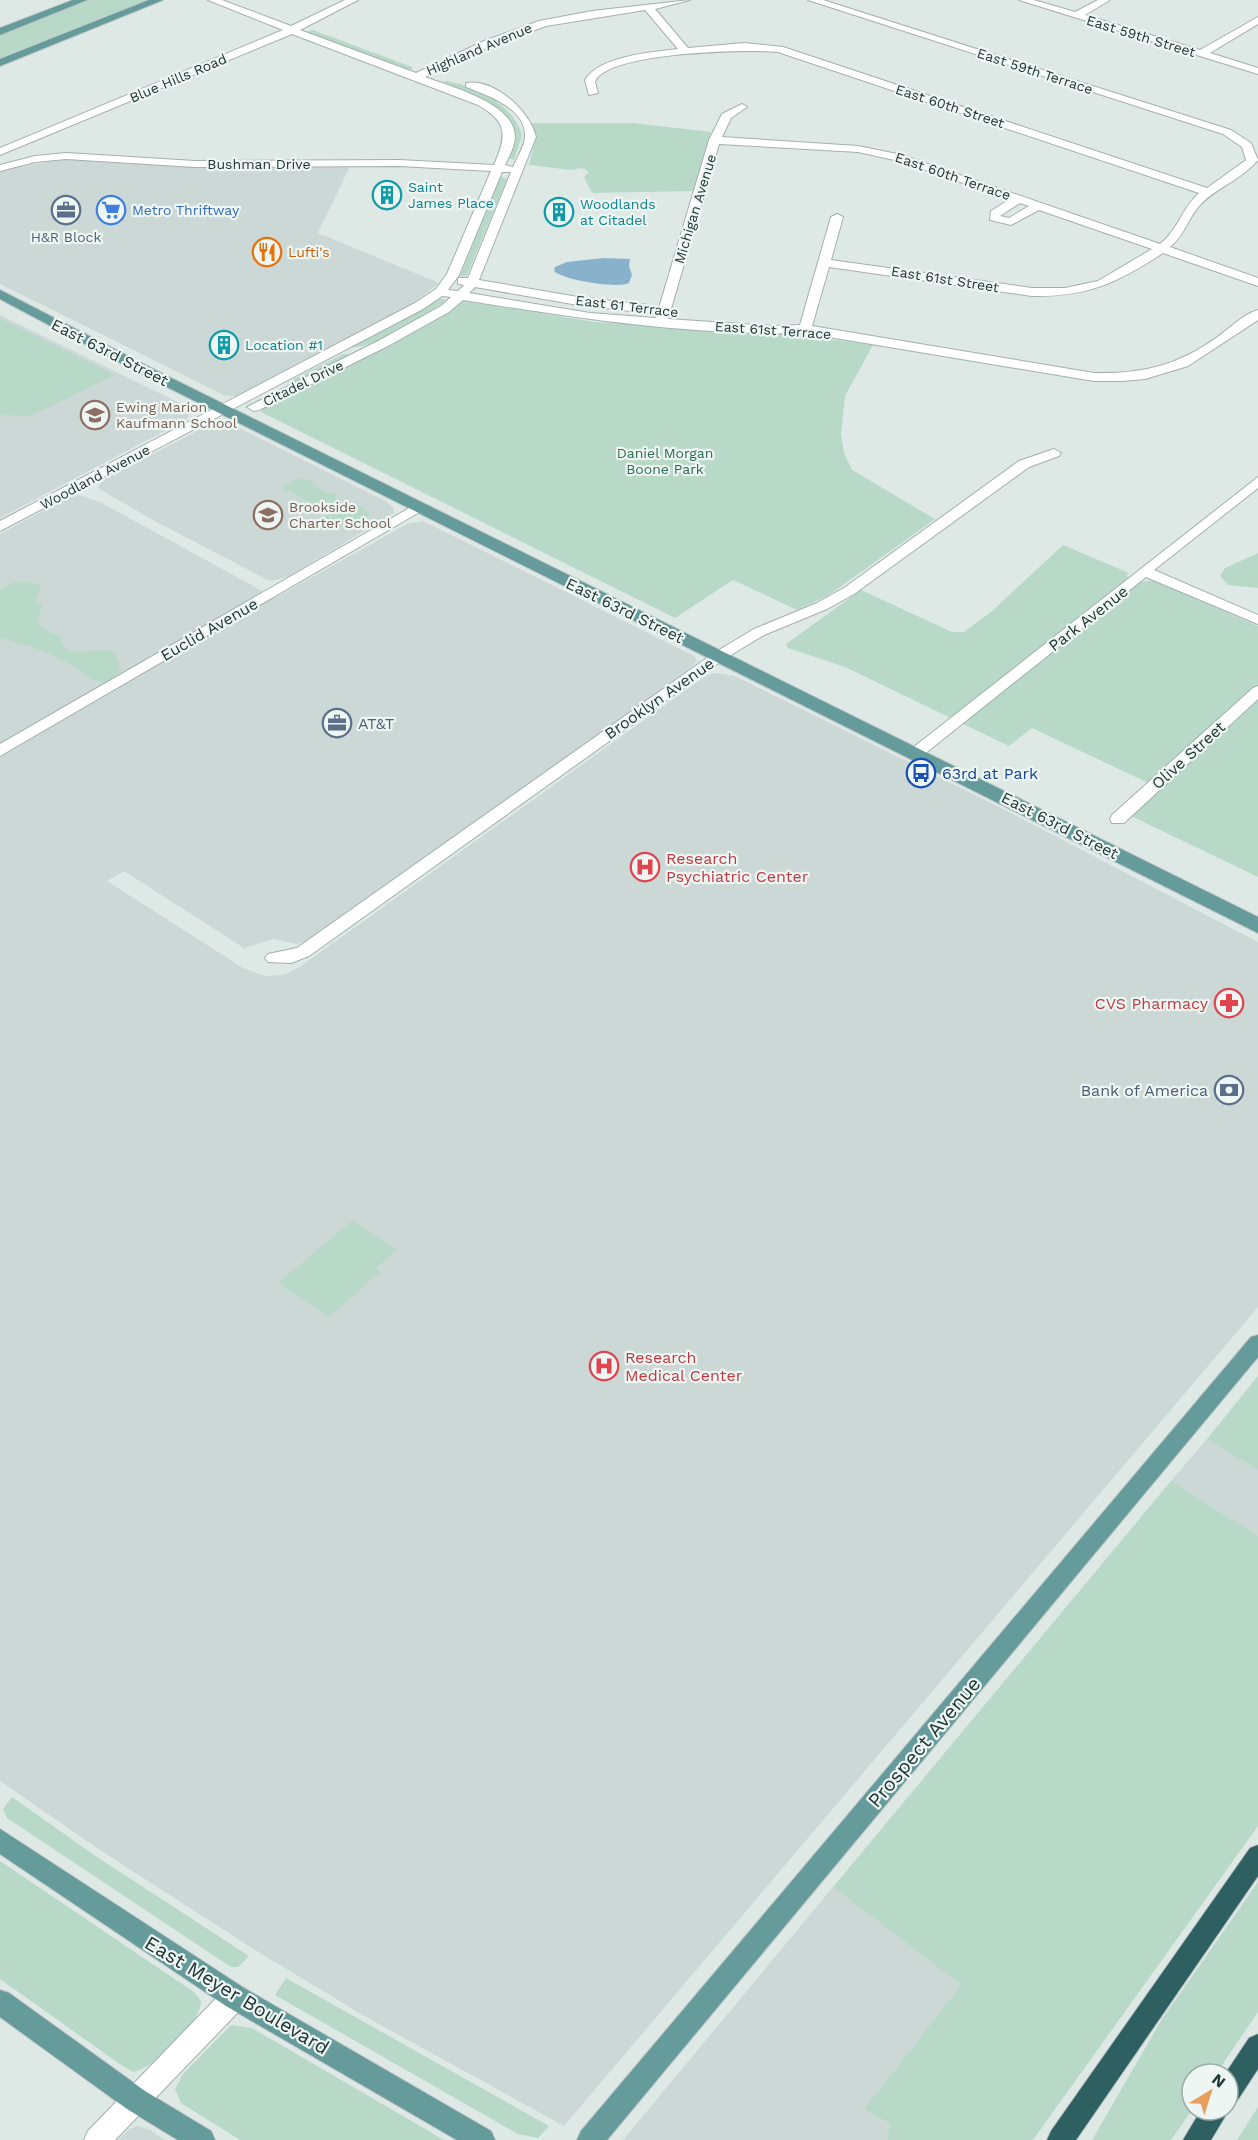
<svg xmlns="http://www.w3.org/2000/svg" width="1258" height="2140" font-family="'Work Sans',sans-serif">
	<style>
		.built { fill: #ccd8d5 }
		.green { fill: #b8d9c8 }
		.water { fill: #88b2cb }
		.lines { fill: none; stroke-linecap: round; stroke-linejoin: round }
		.minor-casing { stroke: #a2b0ae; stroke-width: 2 }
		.major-casing { stroke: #bcc3c3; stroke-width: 2 }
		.highway-casing { stroke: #bcc3c3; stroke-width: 2 }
		.minor { fill: #fff; fill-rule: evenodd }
		.major { fill: #659b9a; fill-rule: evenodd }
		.highway { fill: #2e6061; fill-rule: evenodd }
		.labels { text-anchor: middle; stroke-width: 4.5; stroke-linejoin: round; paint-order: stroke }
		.far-street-label { font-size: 14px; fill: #213736; stroke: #eef6f3 }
		.far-culture-label { font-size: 14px; fill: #0d838f; stroke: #eef6f3; text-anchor: start }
		.far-shop-label { font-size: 14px; fill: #366cbe; stroke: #eef6f3; text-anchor: start }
		.far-service-label { font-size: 14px; fill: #4e5e75; stroke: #eef6f3 }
		.far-food-label { font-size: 14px; fill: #c56008; stroke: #eef6f3; text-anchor: start }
		.far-education-label { font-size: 14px; fill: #785e54; stroke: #eef6f3; text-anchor: start }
		.far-park-label { font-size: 14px; fill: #2e6b53; stroke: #eef6f3 }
		.street-label { font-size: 16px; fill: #213736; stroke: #eef6f3 }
		.service-label { font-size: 16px; fill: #4e5e75; stroke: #eef6f3; text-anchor: start }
		.transit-label { font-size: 16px; fill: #164399; stroke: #eef6f3; text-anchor: start }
		.health-label { font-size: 16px; fill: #be3a42; stroke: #eef6f3; text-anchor: start }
		.near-street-label { font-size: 20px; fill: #213736; stroke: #eef6f3 }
	</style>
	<rect width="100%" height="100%" fill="#dee9e6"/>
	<!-- built -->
	<g class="built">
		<polygon points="60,159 191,167 350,166 318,233 439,283 407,308 238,396 226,396 0,284 0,171"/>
		<polygon points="0,315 194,410 185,420 0,518"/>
		<polygon points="220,422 231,424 385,501 393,507 394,513 288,577 270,581 151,519 98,488 102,480 211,424"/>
		<polygon points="79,495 100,502 275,598 407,524 423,521 694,656 697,661 687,672 306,942 296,944 274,939 244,948 124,871 107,881 243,968 265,976 284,975 301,966 707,675 717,673 735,676 1003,809 1258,942 1258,1307 564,2126 366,2017 252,1948 100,1850 0,1781 0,534 71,496"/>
		<polygon points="1207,1439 1258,1470 1258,1536 1171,1481"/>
		<polygon points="833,1887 961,1985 864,2109 890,2124 887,2140 623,2140"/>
		<polygon points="138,2126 150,2130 165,2140 118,2140 129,2129"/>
	</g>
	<!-- green -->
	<g class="green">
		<polygon points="89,0 148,0 0,58 0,34"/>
		<polygon points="313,30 412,67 413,69 407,70 306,32"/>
		<path d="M 447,81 C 477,87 514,104 522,136 L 514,160 L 508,158 L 514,134 C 505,100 469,98 443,82 Z"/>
		<polygon points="532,123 633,123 711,132 694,191 592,193 584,177 589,172 582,168 571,170 529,165 535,140"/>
		<polygon points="502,177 507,179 467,275 460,277 498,180"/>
		<path d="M 440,298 L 446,300 C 431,313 370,350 352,347 Z"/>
		<polygon points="464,301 595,322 786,333 873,345 845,396 841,434 844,453 852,470 935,519 829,595 797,610 733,580 675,618 261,412 265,406"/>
		<polygon points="0,319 1,319 115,375 31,416 3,415 0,414"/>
		<polygon points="343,354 350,354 294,384 286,383"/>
		<path d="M 298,478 L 313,481 L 313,484 L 327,493 L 336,493 L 335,498 L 344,505 L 363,507 L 370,516 C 358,525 331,527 317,520 L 330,513 L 281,487 Z"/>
		<polygon points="1063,545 1129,573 1126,576 1141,582 1153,580 1258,626 1258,877 1131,816 1161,789 1032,728 1009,746 845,667 788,648 786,644 861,590 952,632 964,632 992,611"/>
		<polygon points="1258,553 1258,588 1228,585 1220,576 1225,568"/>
		<path d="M 17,581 L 39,584 L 40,591 L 35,599 L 42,606 L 37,623 L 51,633 L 60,635 C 65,673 106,634 118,659 C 125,674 109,685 95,681 C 87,678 80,669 72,665 C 46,651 29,645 0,638 L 0,589 Z"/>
		<polygon points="352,1221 397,1250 376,1268 381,1271 329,1317 278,1283"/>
		<polygon points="1258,1376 1258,1470 1207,1439"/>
		<polygon points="1171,1481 1258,1536 1258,1826 1033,2140 887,2140 890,2124 864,2109 961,1985 833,1887"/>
		<polygon points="12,1797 97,1857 249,1956 238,1967 231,1967 7,1818 3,1809"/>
		<path d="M 0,1861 L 194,1992 L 201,2001 C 201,2024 156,2068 133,2072 L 121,2065 L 0,1979 Z"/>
		<polygon points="1258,1882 1258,2012 1216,2074 1192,2074 1192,2110 1171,2140 1092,2140 1162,2019"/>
		<polygon points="286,1978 549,2126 538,2138 518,2134 275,1995"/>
		<polygon points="231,2025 252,2028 444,2140 240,2140 181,2103 175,2089 183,2074"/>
		<polygon points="1258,2107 1258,2140 1237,2140"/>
	</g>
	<!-- water -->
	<path class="water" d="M 604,258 L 630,259 L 629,266 L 632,275 L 629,283 C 618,289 562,280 554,271 L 555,267 L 567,262 Z"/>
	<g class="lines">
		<!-- minor casing -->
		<g class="minor-casing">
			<g id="minor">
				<path d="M 208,0 L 222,0 L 291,26 L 345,0 L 358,0 L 300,30 L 416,73 L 484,41 L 539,21 L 592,11 L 690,0 L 655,9 L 688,48 L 744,43 L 783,47 L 1207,188 L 1246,160 L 1242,147 L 1223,134 L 808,0 L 823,0 L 1231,130 L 1251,143 L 1258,160 L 1256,162 C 1239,181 1216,188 1200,205 C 1188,218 1185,235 1170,247 L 1258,278 L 1258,286 L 1163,253 C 1117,283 1088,297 1032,296 L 829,267 L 812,326 L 1094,373 C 1141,374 1177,366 1216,338 C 1228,330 1243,314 1258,310 L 1258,320 L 1188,366 L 1145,379 L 1122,381 L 1094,381 L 805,333 C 691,336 576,318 463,300 L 449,312 L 388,346 L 259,410 L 254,411 L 247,407 L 380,340 L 441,306 L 451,297 L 442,296 L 423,309 L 0,531 L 0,521 L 415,303 L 436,289 L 447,274 L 491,171 L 399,166 L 195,167 L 66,159 L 35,162 L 0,171 L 0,165 L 35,156 L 66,153 L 195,161 L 399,160 L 494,165 C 507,135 508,122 478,105 L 292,34 L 0,155 L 0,148 L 283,30 ZM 645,10 L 678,49 C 652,52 599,56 585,80 L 589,95 L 598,93 L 595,82 C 606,52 748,49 778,52 L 1199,193 C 1182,208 1178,230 1160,244 L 902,155 L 858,146 L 722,137 L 731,118 L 747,107 L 742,104 L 722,114 L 709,140 L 656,318 L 590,313 L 469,293 L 475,287 L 578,305 L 648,313 L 654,309 L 648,305 L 578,297 L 479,280 L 536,137 C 530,111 494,78 466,83 L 466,87 C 487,95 526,108 525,136 C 525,145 517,158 513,167 L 505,165 C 508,159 512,151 514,144 C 524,105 451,87 425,77 L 491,46 L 546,26 ZM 719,144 L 858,152 L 899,161 L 1010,199 L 991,211 L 990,220 L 1011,225 L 1039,210 L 1152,249 L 1098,281 L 1065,288 L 1032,288 L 831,260 L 843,217 L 837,214 L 831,217 L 800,325 L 773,326 L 668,319 ZM 502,172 L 511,172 L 468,278 L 458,278 L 458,284 L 464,285 L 458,291 L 448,290 L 459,275 ZM 1020,203 L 1029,206 L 1009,218 L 1000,216 Z"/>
				<polygon points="1019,0 1034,0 1075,12 1098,0 1110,0 1085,15 1200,50 1258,17 1258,24 1210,53 1258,68 1258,74"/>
				<polygon points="1054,449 1061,453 1059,456 1029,467 854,594 827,609 764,635 724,659 309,956 291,963 268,962 265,958 268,954 297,948 714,653 754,629 817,603 844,588 1019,461"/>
				<polygon points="1258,477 1258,488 1154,570 1258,615 1258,624 1146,577 922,756 910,756 908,753 910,750"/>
				<polygon points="418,503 425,507 423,510 0,756 0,744"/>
				<polygon points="1258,686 1258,699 1124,823 1112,823 1110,819 1112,815 1253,688"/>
				<polygon points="235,1985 244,1988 247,1997 244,2006 115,2140 84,2140 88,2131 226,1988"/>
			</g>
		</g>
		<!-- major casing -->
		<g class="major-casing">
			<g id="major">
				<polygon points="73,0 87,0 0,35 0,28"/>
				<polygon points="149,0 163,0 0,66 0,59"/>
				<polygon points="0,290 153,369 1258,917 1258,933 143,375 0,299"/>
				<polygon points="1258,1335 1258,1357 607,2140 577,2140 581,2131 1251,1337"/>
				<polygon points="0,1829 244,1988 491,2131 495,2140 457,2140 226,2006 0,1854"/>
				<polygon points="0,1990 9,1993 145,2091 211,2131 215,2140 178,2140 127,2109 0,2017"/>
			</g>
		</g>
		<!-- highway casing -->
		<g class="highway-casing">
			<g id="highway">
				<polygon points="1258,1845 1258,1876 1076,2140 1047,2140 1051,2131 1250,1848"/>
				<polygon points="1258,2034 1258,2069 1237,2101 1228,2105 1228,2074 1225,2074 1249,2038"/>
				<polygon points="1228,2108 1229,2110 1211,2140 1183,2140 1201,2110 1228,2110"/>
			</g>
		</g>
		<!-- minor -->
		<use href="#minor" class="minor"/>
		<!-- major -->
		<use href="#major" class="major"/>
		<!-- highway -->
		<use href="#highway" class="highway"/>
	</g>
	<!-- icons -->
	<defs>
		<g id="building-ring" transform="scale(1.5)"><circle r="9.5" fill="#eef6f3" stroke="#0f9aa8" stroke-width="1.5"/><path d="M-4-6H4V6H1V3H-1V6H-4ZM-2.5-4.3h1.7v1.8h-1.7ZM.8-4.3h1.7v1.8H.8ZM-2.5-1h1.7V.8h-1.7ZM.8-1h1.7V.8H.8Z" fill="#0f9aa8"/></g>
		<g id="office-ring" transform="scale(1.5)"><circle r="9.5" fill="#eef6f3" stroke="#5c6f8a" stroke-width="1.5"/><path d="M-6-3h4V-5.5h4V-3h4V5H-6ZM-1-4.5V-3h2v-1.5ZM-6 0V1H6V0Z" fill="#5c6f8a"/></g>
		<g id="supermarket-ring" transform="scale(1.5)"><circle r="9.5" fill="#eef6f3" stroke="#3f7fe0" stroke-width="1.5"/><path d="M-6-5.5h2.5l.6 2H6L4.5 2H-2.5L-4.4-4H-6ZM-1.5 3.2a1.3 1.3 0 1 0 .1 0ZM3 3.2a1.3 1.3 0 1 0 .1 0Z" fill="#3f7fe0"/></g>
		<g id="restaurant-ring" transform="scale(1.5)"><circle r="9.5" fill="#eef6f3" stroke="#e8710a" stroke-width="1.5"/><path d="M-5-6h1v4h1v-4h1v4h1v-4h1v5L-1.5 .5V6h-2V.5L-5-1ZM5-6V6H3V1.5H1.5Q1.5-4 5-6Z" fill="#e8710a"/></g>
		<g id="school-ring" transform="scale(1.5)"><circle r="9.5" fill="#eef6f3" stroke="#8d6e63" stroke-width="1.5"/><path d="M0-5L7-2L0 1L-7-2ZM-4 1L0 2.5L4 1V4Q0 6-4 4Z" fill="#8d6e63"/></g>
		<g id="bus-ring" transform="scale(1.5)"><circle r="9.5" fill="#eef6f3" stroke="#1a4fb4" stroke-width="1.5"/><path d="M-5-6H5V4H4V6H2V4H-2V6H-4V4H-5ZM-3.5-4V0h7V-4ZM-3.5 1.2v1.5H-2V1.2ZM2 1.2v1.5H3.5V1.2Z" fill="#1a4fb4"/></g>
		<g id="hospital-ring" transform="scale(1.5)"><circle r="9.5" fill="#eef6f3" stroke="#e0444e" stroke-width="1.5"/><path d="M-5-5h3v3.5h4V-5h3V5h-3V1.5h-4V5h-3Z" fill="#e0444e"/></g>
		<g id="pharmacy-ring" transform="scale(1.5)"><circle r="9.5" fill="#eef6f3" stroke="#e0444e" stroke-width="1.5"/><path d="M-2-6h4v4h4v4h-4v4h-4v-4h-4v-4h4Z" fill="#e0444e"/></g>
		<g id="bank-ring" transform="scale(1.5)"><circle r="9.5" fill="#eef6f3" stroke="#5c6f8a" stroke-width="1.5"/><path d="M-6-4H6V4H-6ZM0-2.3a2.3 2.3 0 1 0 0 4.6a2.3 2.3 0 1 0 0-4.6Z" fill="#5c6f8a"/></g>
	</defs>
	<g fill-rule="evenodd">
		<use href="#building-ring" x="387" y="195"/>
		<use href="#office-ring" x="66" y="210"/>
		<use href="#supermarket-ring" x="111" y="210"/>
		<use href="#building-ring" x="559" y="212"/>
		<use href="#restaurant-ring" x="267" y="252"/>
		<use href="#building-ring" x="224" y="345"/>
		<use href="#school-ring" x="95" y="415"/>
		<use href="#school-ring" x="268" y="515"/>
		<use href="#office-ring" x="337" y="723"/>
		<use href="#bus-ring" x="921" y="773"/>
		<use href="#hospital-ring" x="645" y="867"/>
		<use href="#pharmacy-ring" x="1229" y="1003"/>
		<use href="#bank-ring" x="1229" y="1090"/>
		<use href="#hospital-ring" x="604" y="1366"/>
	</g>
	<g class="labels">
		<!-- far-street labels -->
		<g class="far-street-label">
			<text transform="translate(1141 36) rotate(17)" y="5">East 59th Street</text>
			<text transform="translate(479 49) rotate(-23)" y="5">Highland Avenue</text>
			<text transform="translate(1035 71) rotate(18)" y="5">East 59th Terrace</text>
			<text transform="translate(178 78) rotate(-23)" y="5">Blue Hills Road</text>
			<text transform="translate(950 106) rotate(18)" y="5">East 60th Street</text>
			<text x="259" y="169">Bushman Drive</text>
			<text transform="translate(953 176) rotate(19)" y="5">East 60th Terrace</text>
			<text transform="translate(695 209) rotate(-73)" y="5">Michigan Avenue</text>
			<text transform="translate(945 279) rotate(9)" y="5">East 61st Street</text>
			<text transform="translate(627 306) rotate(7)" y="5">East 61 Terrace</text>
			<text transform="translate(773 330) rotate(4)" y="5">East 61st Terrace</text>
			<text transform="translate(303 383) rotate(-26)" y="5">Citadel Drive</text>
			<text transform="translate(95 477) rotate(-28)" y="5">Woodland Avenue</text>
		</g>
		<!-- far-culture labels -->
		<g class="far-culture-label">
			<text x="408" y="192">Saint<tspan x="408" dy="16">James Place</tspan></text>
			<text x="580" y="209">Woodlands<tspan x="580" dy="16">at Citadel</tspan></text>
			<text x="245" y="350">Location #1</text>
		</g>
		<!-- far-shop labels -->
		<g class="far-shop-label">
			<text x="132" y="215">Metro Thriftway</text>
		</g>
		<!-- far-service labels -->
		<g class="far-service-label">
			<text x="66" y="242">H&amp;R Block</text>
		</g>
		<!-- far-food labels -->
		<g class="far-food-label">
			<text x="288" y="257">Lufti's</text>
		</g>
		<!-- far-education labels -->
		<g class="far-education-label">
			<text x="116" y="412">Ewing Marion<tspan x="116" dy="16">Kaufmann School</tspan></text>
			<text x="289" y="512">Brookside<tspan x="289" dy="16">Charter School</tspan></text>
		</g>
		<!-- far-park labels -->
		<g class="far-park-label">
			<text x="665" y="458">Daniel Morgan<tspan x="665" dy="16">Boone Park</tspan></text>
		</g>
		<!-- street labels -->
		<g class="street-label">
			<text transform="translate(110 352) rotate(27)" y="6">East 63rd Street</text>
			<text transform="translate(625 610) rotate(26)" y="6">East 63rd Street</text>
			<text transform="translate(1088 618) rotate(-38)" y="6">Park Avenue</text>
			<text transform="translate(209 629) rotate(-30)" y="6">Euclid Avenue</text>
			<text transform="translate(659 698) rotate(-35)" y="6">Brooklyn Avenue</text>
			<text transform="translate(1188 755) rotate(-42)" y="6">Olive Street</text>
			<text transform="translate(1060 825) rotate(27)" y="6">East 63rd Street</text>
		</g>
		<!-- service labels -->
		<g class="service-label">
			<text x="358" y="729">AT&amp;T</text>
			<text x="1208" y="1096" text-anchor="end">Bank of America</text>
		</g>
		<!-- transit labels -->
		<g class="transit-label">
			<text x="942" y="779">63rd at Park</text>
		</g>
		<!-- health labels -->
		<g class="health-label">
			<text x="666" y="864">Research<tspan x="666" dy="18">Psychiatric Center</tspan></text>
			<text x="1208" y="1009" text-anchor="end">CVS Pharmacy</text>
			<text x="625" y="1363">Research<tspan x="625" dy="18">Medical Center</tspan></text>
		</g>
		<!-- near-street labels -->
		<g class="near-street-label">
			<text transform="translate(924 1742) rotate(-50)" y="7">Prospect Avenue</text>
			<text transform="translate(237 1995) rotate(31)" y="7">East Meyer Boulevard</text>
		</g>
	</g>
	<!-- north arrow -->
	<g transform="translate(1210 2092) rotate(38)"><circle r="28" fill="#eef6f3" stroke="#9caaa7" stroke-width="1.5"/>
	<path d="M0-4.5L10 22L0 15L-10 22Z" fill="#e89e5c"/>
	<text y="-9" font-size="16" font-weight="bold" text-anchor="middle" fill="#213736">N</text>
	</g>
</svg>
